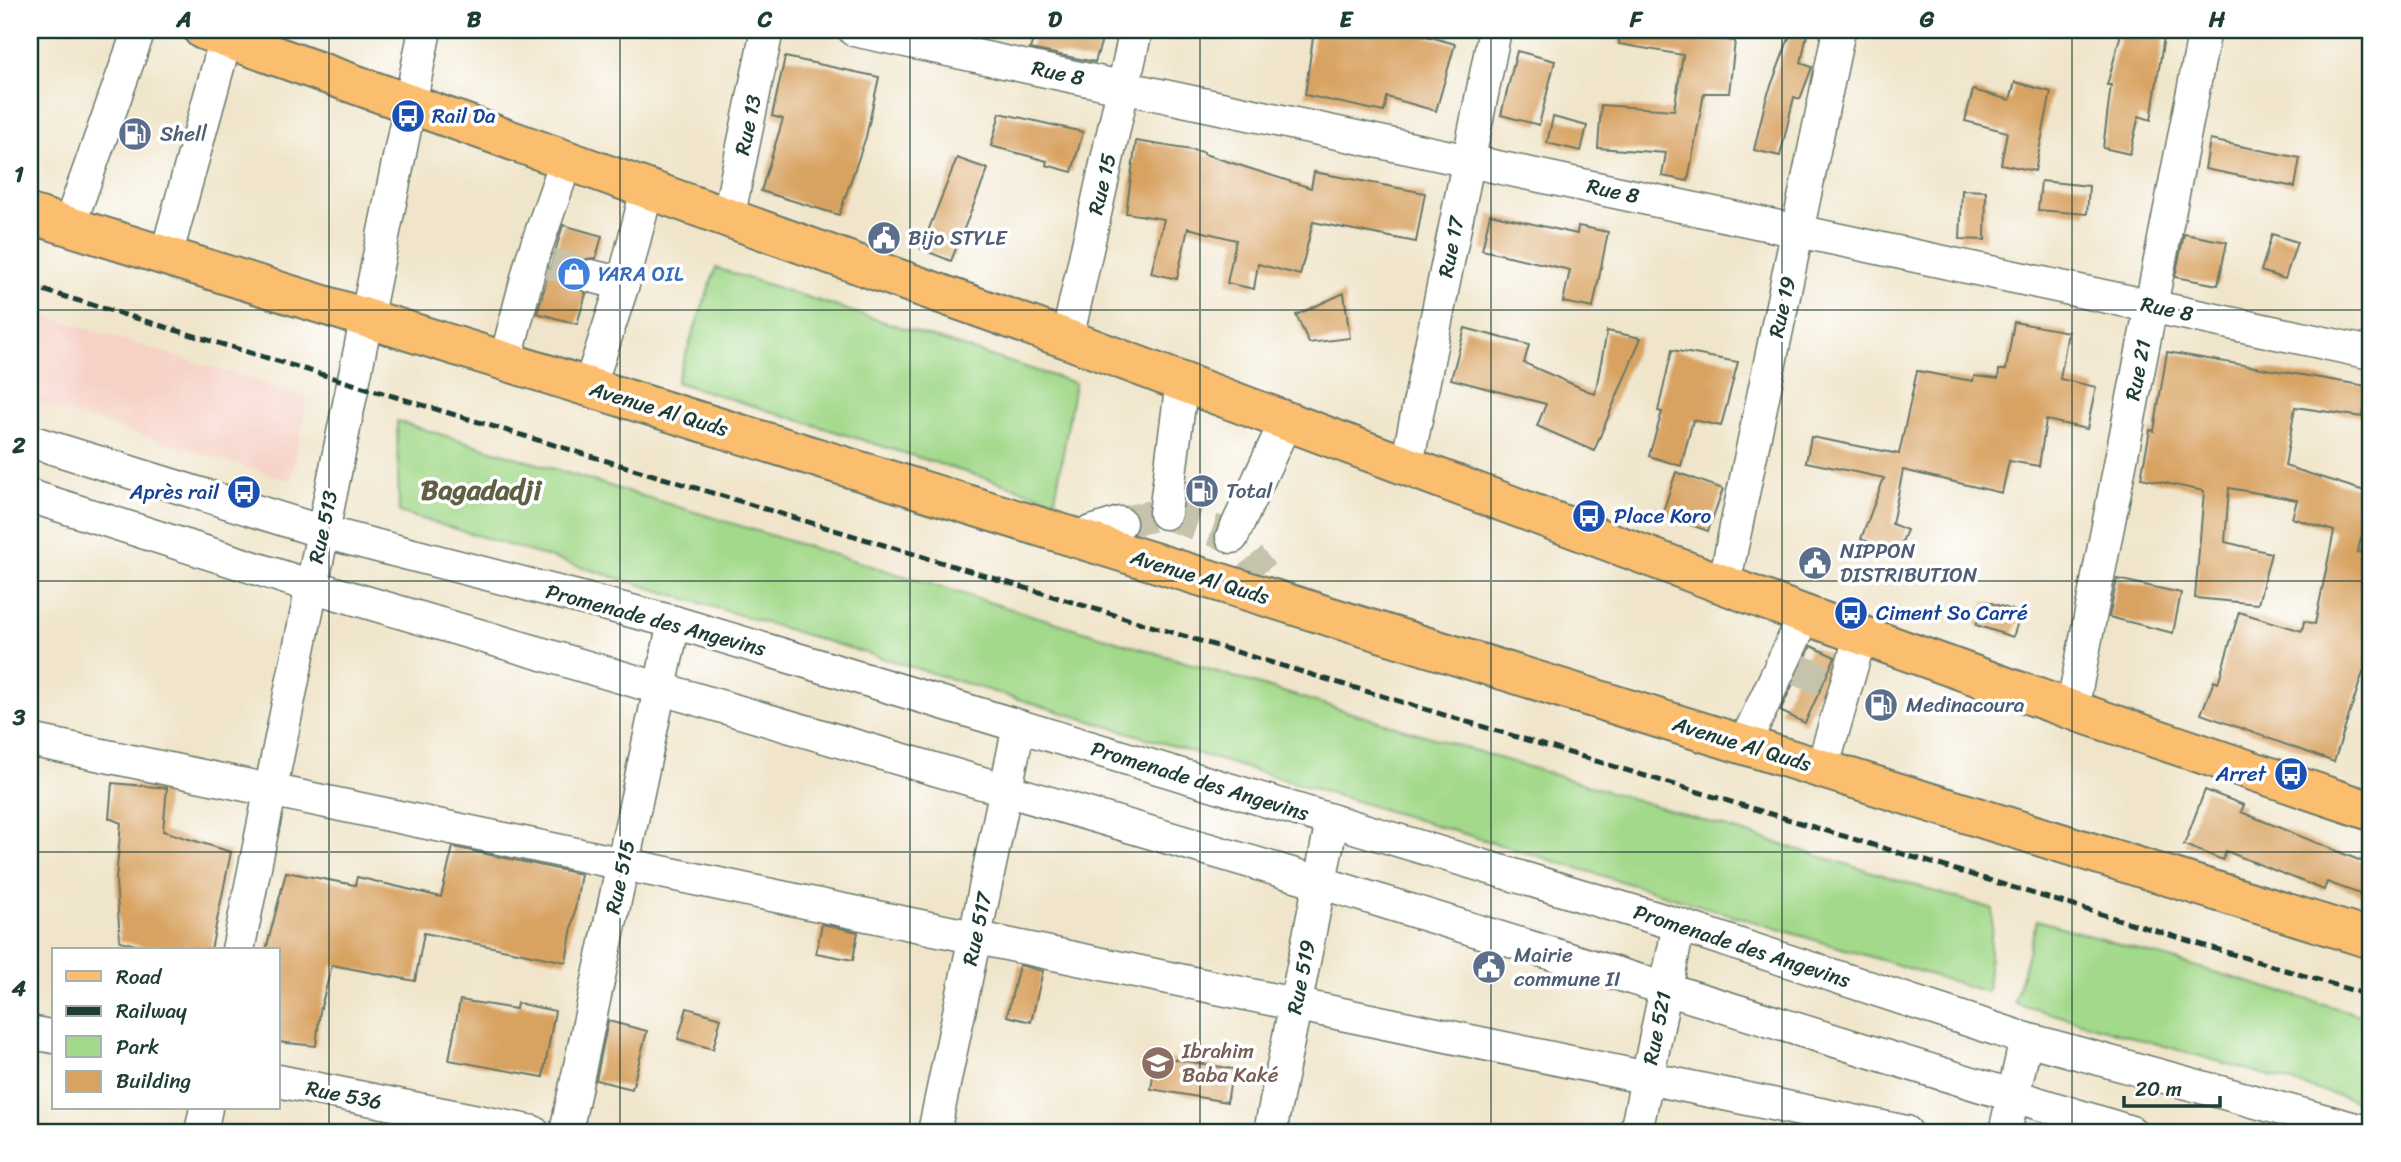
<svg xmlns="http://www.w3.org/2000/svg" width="2401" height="1162" font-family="Sriracha,sans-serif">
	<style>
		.built { fill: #f6d1c6 }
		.green { fill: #a3d98a; stroke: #618b5f; stroke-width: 2 }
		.building { fill: #d8a261 }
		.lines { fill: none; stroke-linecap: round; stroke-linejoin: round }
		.minor-tunnel { stroke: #c6c3ac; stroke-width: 32; stroke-dasharray: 32 16; stroke-linecap: butt }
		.minor-casing { stroke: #687868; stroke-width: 35 }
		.major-casing { stroke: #687868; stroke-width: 42 }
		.minor { stroke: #fff; stroke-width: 32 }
		.major { stroke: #fbbd6e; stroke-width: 38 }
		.rail { stroke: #1f3d34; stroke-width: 5; stroke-dasharray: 10 5; stroke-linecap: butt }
		.grid { fill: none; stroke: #1f3d34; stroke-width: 2; stroke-opacity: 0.55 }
		.labels { text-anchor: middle; stroke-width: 7; stroke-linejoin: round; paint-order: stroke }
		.street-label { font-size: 21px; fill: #1f3d34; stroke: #fff }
		.transit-label { font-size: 21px; fill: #164399; stroke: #fff; text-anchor: start }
		.service-label { font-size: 21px; fill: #4e5e75; stroke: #fff; text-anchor: start }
		.shop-label { font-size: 21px; fill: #366cbe; stroke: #fff; text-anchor: start }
		.education-label { font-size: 21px; fill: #785e54; stroke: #fff; text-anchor: start }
		.district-label { font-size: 28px; font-weight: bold; fill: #606044; stroke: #fff }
		.neatline { fill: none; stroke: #1f3d34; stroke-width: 2.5 }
		.grid-label { font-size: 23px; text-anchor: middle; font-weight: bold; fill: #1f3d34 }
	</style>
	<rect width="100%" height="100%" fill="#fff"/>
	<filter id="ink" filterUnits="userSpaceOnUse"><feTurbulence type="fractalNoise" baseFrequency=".0143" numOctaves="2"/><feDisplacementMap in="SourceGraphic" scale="14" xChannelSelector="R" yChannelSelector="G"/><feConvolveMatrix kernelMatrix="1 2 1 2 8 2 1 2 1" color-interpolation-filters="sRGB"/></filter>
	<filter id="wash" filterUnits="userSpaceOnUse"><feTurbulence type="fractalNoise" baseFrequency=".00686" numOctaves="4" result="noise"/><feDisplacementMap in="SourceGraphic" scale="28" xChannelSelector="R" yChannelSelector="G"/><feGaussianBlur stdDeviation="1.57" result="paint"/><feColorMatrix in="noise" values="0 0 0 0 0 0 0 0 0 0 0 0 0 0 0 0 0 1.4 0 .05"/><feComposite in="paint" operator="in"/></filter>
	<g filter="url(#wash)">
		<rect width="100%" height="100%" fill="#f0e5ca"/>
		<!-- built -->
		<polygon class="built" points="30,311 308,397 291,481 30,401"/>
		<!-- green -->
		<g class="green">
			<polygon points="716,268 1075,383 1055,500 676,382"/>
			<polygon points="397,421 1993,909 1987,992 399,512"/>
			<polygon points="2037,920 2371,1018 2371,1105 2014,1003"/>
		</g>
		<g id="blocks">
			<!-- building -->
			<g class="building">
				<polygon points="1036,30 1105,30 1095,62 1030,49"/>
				<polygon points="1314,30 1405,30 1455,44 1436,111 1387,97 1384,112 1305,95"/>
				<polygon points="1620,30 1697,30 1716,33 1715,39 1735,41 1729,93 1704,93 1688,181 1662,176 1666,153 1598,148 1601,105 1674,110 1683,55 1619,44"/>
				<polygon points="1792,30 1808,30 1801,63 1812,67 1800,99 1794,97 1780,156 1754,150 1766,99"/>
				<polygon points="2122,30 2165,30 2151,120 2139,116 2130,154 2103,148 2111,85 2107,85"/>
				<polygon points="1517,51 1555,61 1539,125 1501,115"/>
				<polygon points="785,57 879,77 866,137 839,215 761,191 783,119 772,116"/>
				<polygon points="2015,82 2051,92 2035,171 2001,164 2007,132 1965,121 1973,90 2010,100"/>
				<polygon points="1000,113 1083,132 1072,172 1046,165 1047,161 991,146"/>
				<polygon points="1553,117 1587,126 1581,151 1547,143"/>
				<polygon points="2210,140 2300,158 2295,187 2205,169"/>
				<polygon points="1136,141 1204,152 1204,154 1311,188 1314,172 1425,193 1416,242 1313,222 1300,275 1258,264 1254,289 1227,283 1236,240 1188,228 1177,279 1151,273 1164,219 1126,213"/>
				<polygon points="957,158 988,169 951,261 921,249"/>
				<polygon points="2041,181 2089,186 2087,214 2038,210"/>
				<polygon points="1962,190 1986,191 1985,240 1960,239"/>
				<polygon points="1490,214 1577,234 1578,226 1608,232 1593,308 1563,302 1570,270 1482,250"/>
				<polygon points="563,225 602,236 596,258 585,259 573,271 574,282 586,294 577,324 537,313"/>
				<polygon points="2184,234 2227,242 2218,285 2175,277"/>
				<polygon points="2272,234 2297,242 2285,279 2261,271"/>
				<polygon points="1344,293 1350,338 1309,343 1296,315"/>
				<polygon points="2014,322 2068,332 2060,379 2096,387 2087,429 2046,420 2039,466 2009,461 2002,493 1903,470 1892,524 1907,530 1897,554 1861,539 1884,478 1806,462 1811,437 1899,454 1917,371 1973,381 1974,376 1998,379 1999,370 2006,370"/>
				<polygon points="1465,328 1529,345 1524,363 1595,394 1607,331 1641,338 1594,451 1537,426 1546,404 1451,379"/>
				<polygon points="1672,350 1738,362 1721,426 1693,420 1681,466 1649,456 1662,412 1658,411"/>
				<polygon points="2167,352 2367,386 2363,417 2295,407 2285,466 2371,493 2371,507 2357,552 2371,555 2371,674 2363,672 2334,762 2201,714 2214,681 2218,683 2239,612 2302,631 2304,621 2315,624 2334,531 2292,518 2297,500 2229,488 2225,542 2271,553 2258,604 2195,598 2204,491 2141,478 2150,430 2154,431"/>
				<polygon points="1676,472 1723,489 1708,531 1662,515"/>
				<polygon points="2117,579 2181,593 2173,633 2109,617"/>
				<polygon points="1985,601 2021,613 2013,637 1976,625"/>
				<polygon points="1811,646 1835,657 1805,723 1780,711"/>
				<polygon points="112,783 167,788 163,831 231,852 211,950 155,950 120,941 116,880 121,823 109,818"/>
				<polygon points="2205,790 2244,805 2241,812 2371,865 2371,898 2327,882 2324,890 2226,851 2223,860 2184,845"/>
				<polygon points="453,847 581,874 566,962 424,933 415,981 332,965 320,1011 316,1046 278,1042 278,950 266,950 286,872 355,885 357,877 441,897"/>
				<polygon points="822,924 858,932 853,960 816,953"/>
				<polygon points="1019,965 1043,971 1031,1022 1007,1016"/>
				<polygon points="460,1000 516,1009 517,1003 555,1011 543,1077 449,1060"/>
				<polygon points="687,1008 721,1018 713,1049 678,1039"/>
				<polygon points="608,1021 647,1031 632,1089 596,1080"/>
				<polygon points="1156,1056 1233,1069 1227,1102 1151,1089"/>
			</g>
		</g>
	</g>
	<g filter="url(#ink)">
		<use href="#blocks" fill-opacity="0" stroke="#687868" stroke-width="2"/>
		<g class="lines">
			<!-- minor-tunnel -->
			<g class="minor-tunnel">
				<polyline points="551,264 591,276"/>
				<polyline points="1120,523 1165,513 1232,537 1262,574"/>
				<polyline points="1794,668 1824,681"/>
			</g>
			<!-- minor casing -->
			<g class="minor-casing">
				<g id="minor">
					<polyline points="854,30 2371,353"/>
					<polyline points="728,219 767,30"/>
					<polyline points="69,226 139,30"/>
					<polyline points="166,256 226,38"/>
					<polyline points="591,276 623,284"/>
					<polyline points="1067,339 1136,30"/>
					<polyline points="505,362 532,259 566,161"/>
					<polyline points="589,388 623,284 647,190"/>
					<polyline points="30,441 323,532 674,622 1679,925 2026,1039 2366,1132"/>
					<polyline points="1407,464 1495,30"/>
					<polyline points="30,496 311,586 1319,882 2131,1132"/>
					<polyline points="1165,513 1182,381"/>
					<polyline points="1232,537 1287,419"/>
					<polyline points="1073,538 1120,523"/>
					<polyline points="1724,585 1839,30"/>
					<polyline points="2072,710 2205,30"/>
					<polyline points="30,740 1906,1132"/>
					<polyline points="1744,745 1805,615"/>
					<polyline points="1822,769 1861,634"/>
					<polyline points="238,950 425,30"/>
					<polyline points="30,1032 54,1037"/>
					<polyline points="278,1081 533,1132"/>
					<polyline points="201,1132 206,1108"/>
					<polyline points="566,1132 674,622"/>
					<polyline points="934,1132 1019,726"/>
					<polyline points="1270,1132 1332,821"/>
					<polyline points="1636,1132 1679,925"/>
					<polyline points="2005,1132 2026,1039"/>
				</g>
			</g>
			<!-- major casing -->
			<g class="major-casing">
				<g id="major">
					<polyline points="203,30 1067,339 1805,615 2072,710 2371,811"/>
					<polyline points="30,214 2371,939"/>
				</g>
			</g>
			<!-- minor -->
			<use href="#minor" class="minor"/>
			<!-- major -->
			<use href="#major" class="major"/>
			<!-- rail -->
			<polyline class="rail" points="30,286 2371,996"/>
		</g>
	</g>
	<!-- grid -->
	<path class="grid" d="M 329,30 L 329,1132M 620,30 L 620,1132M 910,30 L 910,1132M 1200,30 L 1200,1132M 1491,30 L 1491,1132M 1782,30 L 1782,1132M 2072,30 L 2072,1132M 30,310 L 2371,310M 30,581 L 2371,581M 30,852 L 2371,852"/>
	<!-- icons -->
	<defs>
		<g id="bus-disc" transform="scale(1.75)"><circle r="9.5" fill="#1a4fb4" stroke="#fff"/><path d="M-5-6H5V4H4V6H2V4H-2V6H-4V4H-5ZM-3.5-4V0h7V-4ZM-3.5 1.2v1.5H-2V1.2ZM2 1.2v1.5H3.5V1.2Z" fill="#fff"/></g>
		<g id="fuel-disc" transform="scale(1.75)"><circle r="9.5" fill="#5c6f8a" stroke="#fff"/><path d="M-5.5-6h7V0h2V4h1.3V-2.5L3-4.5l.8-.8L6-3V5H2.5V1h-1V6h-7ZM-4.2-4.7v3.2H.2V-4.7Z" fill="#fff"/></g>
		<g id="civic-disc" transform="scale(1.75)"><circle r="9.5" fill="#5c6f8a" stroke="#fff"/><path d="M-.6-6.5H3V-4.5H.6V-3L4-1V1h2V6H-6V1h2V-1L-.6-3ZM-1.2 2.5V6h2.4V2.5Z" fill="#fff"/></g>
		<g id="shop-disc" transform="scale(1.75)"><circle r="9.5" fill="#3f7fe0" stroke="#fff"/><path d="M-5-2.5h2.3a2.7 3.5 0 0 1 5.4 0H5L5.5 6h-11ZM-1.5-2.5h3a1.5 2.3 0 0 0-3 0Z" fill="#fff"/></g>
		<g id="school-disc" transform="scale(1.75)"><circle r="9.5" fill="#8d6e63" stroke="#fff"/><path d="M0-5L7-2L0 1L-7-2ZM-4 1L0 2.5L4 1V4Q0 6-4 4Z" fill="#fff"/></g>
	</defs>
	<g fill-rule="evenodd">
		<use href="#bus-disc" x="408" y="116"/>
		<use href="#fuel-disc" x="135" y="134"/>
		<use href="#civic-disc" x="884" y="238"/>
		<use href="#shop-disc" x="574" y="274"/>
		<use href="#fuel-disc" x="1202" y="491"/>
		<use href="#bus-disc" x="244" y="492"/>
		<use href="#bus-disc" x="1589" y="516"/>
		<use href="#civic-disc" x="1815" y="563"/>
		<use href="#bus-disc" x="1851" y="613"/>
		<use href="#fuel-disc" x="1881" y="705"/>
		<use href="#bus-disc" x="2291" y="774"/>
		<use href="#civic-disc" x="1489" y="967"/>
		<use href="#school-disc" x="1158" y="1063"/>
	</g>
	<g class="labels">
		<!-- street labels -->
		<g class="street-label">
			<text transform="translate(1058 73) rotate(12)" y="7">Rue 8</text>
			<text transform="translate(748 125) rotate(-78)" y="7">Rue 13</text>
			<text transform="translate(1102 184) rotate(-77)" y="7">Rue 15</text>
			<text transform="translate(1613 191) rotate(12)" y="7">Rue 8</text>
			<text transform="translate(1451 247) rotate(-79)" y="7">Rue 17</text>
			<text transform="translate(1782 307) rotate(-78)" y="7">Rue 19</text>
			<text transform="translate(2167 309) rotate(12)" y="7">Rue 8</text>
			<text transform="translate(2138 370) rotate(-79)" y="7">Rue 21</text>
			<text transform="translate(659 409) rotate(17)" y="7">Avenue Al Quds</text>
			<text transform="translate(323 527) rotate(-78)" y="7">Rue 513</text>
			<text transform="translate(1200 577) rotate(17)" y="7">Avenue Al Quds</text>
			<text transform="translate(656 620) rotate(15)" y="7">Promenade des Angevins</text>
			<text transform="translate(1742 744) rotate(17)" y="7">Avenue Al Quds</text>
			<text transform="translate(1200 781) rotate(17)" y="7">Promenade des Angevins</text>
			<text transform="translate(620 877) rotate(-78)" y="7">Rue 515</text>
			<text transform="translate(977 929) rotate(-78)" y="7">Rue 517</text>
			<text transform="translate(1742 946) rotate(18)" y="7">Promenade des Angevins</text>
			<text transform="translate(1301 977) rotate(-79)" y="7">Rue 519</text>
			<text transform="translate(1657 1028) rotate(-79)" y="7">Rue 521</text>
			<text transform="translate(344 1095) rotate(11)" y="7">Rue 536</text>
		</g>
		<!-- transit labels -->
		<g class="transit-label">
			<text x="432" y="123">Rail Da</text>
			<text x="219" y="499" text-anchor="end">Après rail</text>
			<text x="1614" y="523">Place Koro</text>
			<text x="1876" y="620">Ciment So Carré</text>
			<text x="2266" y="781" text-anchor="end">Arret</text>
		</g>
		<!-- service labels -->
		<g class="service-label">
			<text x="160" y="141">Shell</text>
			<text x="908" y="245">Bijo STYLE</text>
			<text x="1226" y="498">Total</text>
			<text x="1840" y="558">NIPPON<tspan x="1840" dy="24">DISTRIBUTION</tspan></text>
			<text x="1906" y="712">Medinacoura</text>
			<text x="1514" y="962">Mairie<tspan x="1514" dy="24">commune II</tspan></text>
		</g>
		<!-- shop labels -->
		<g class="shop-label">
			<text x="598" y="281">YARA OIL</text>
		</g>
		<!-- education labels -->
		<g class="education-label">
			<text x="1182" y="1058">Ibrahim<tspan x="1182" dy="24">Baba Kaké</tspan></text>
		</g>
		<!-- district labels -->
		<g class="district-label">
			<text x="481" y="499">Bagadadji</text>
		</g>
	</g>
	<!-- margin -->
	<rect width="2401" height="1162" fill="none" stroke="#fff" stroke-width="77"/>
	<!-- legend -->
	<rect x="52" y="948" width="228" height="161" fill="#ffffff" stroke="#a5b1ae" stroke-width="2"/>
	<rect x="66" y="971" width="35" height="10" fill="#fbbd6e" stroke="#a5b1ae" stroke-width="2"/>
	<text x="116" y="984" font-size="21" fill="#1f3d34">Road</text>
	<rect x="66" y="1006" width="35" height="10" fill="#1f3d34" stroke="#a5b1ae" stroke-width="2"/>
	<text x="116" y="1018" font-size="21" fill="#1f3d34">Railway</text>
	<rect x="66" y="1036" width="35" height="21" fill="#a3d98a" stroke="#a5b1ae" stroke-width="2"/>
	<text x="116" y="1054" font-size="21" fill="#1f3d34">Park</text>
	<rect x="66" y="1071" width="35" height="21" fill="#d8a261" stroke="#a5b1ae" stroke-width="2"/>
	<text x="116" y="1088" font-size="21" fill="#1f3d34">Building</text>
	<!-- scale -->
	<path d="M2124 1096v10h96v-10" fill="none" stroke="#1f3d34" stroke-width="3.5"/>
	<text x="2135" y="1096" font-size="21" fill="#1f3d34" stroke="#ffffff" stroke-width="5" paint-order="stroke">20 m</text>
	<rect x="38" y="38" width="2324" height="1086" class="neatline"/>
	<g class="grid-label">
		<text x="184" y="27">A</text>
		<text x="474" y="27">B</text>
		<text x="765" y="27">C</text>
		<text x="1055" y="27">D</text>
		<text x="1346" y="27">E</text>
		<text x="1636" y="27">F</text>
		<text x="1927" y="27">G</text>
		<text x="2217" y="27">H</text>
		<text x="19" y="182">1</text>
		<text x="19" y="453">2</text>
		<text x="19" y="725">3</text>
		<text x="19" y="996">4</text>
	</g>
</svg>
